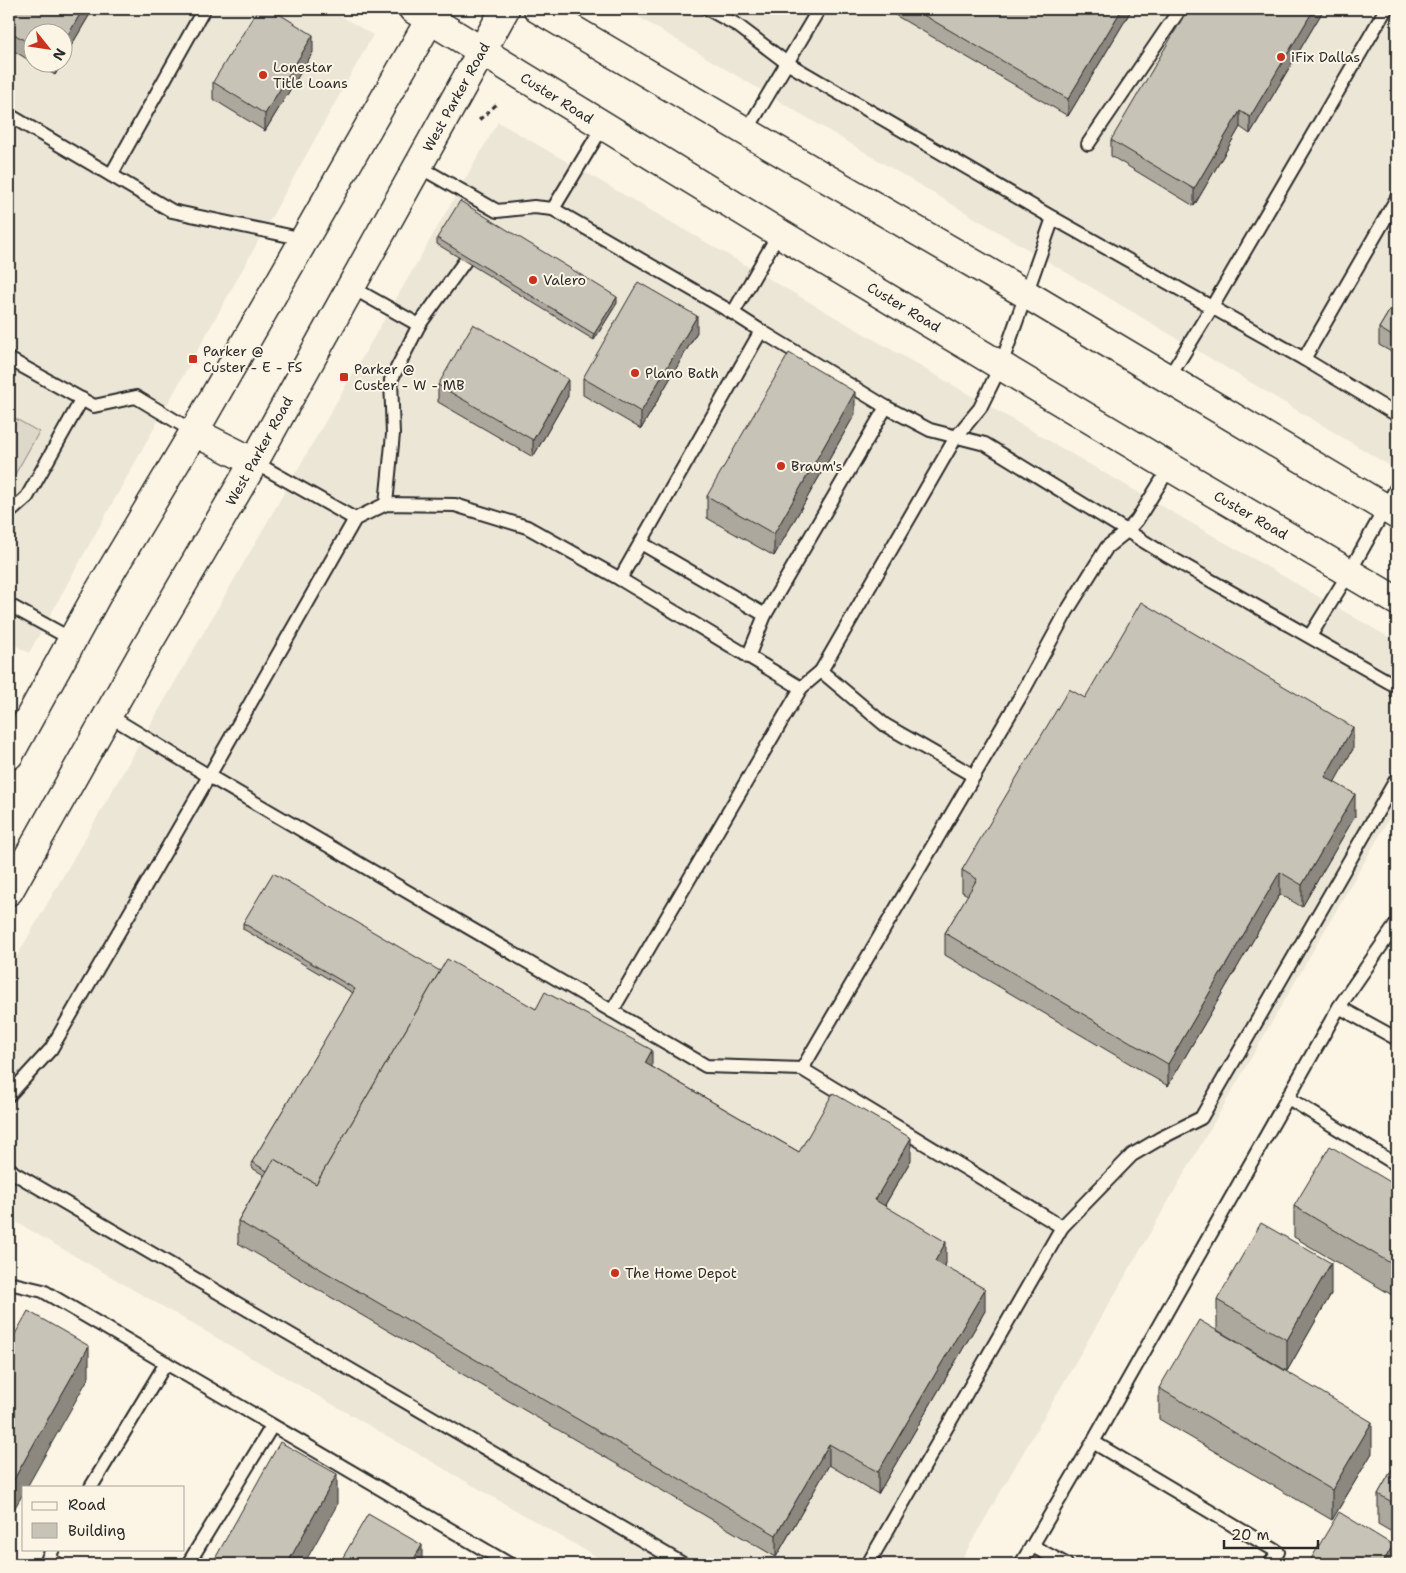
<svg xmlns="http://www.w3.org/2000/svg" width="1406" height="1573" font-family="'Shantell Sans',sans-serif">
	<style>
		.built { fill: #ece6d7; fill-rule: evenodd }
		.green { fill: #ded8ca; stroke: #84827a }
		.lines { fill: none; stroke-linecap: round; stroke-linejoin: round }
		.lane-casing { stroke: #2b2b2b; stroke-width: 16 }
		.secondary-casing { stroke: #2b2b2b; stroke-width: 31 }
		.primary-casing { stroke: #2b2b2b; stroke-width: 31 }
		.path { stroke: #2b2b2b; stroke-width: 3; stroke-dasharray: 5 4; stroke-linecap: butt }
		.lane { stroke: #fcf5e5; stroke-width: 12 }
		.secondary { stroke: #fcf5e5; stroke-width: 28 }
		.primary { stroke: #fcf5e5; stroke-width: 28 }
		.wall { fill: #aca89d; stroke: #2b2b2b }
		.shaded-wall { fill: #8c8880; stroke: #2b2b2b }
		.building { fill: #c8c3b7; stroke: #2b2b2b }
		.poi-dot { fill: #c8321e; stroke: #fcf5e5; stroke-width: 2 }
		.labels { text-anchor: middle; stroke-width: 4; stroke-linejoin: round; paint-order: stroke }
		.poi-label { font-size: 14px; fill: #2b2b2b; stroke: #fcf5e5; text-anchor: start }
		.street-label { font-size: 14px; fill: #2b2b2b; stroke: #fcf5e5 }
	</style>
	<rect width="100%" height="100%" fill="#fcf5e5"/>
	<filter id="ink" filterUnits="userSpaceOnUse"><feTurbulence type="fractalNoise" baseFrequency=".02" numOctaves="2"/><feDisplacementMap in="SourceGraphic" scale="10" xChannelSelector="R" yChannelSelector="G"/><feConvolveMatrix kernelMatrix="1 2 1 2 8 2 1 2 1" color-interpolation-filters="sRGB"/></filter>
	<g filter="url(#ink)">
		<!-- built -->
		<g class="built">
			<path d="M 9,9 L 329,9 L 373,35 L 29,653 L 9,642 ZM 32,32 L 62,32 L 62,62 L 32,62 Z"/>
			<polygon points="625,9 1397,9 1397,470 1213,360"/>
			<polygon points="498,122 1397,642 1397,805 959,1564 609,1564 9,1218 9,970"/>
		</g>
		<!-- green -->
		<polygon class="green" points="9,415 39,432 9,485"/>
		<g class="lines">
			<!-- lane casing -->
			<g class="lane-casing">
				<g id="lane">
					<polyline points="708,9 737,25 787,63 1053,218"/>
					<polyline points="9,115 172,211 304,239"/>
					<polyline points="746,132 819,9"/>
					<polyline points="1088,144 1180,9"/>
					<polyline points="418,166 497,211 534,207 553,209 603,126"/>
					<polyline points="111,175 204,9"/>
					<polyline points="1397,198 1304,359 1397,415"/>
					<polyline points="553,209 733,313"/>
					<polyline points="351,287 419,325 391,380 393,434 386,504"/>
					<polyline points="419,325 465,261"/>
					<polyline points="761,331 886,407 930,430 985,444 1166,555 1396,686 1397,693"/>
					<polyline points="9,359 94,406 136,397 194,432"/>
					<polyline points="1168,379 1212,307 1386,9"/>
					<polyline points="254,462 355,519"/>
					<polyline points="9,513 27,497 82,399"/>
					<polyline points="641,543 765,615 748,657"/>
					<polyline points="620,579 761,331 733,313 779,233"/>
					<polyline points="9,605 73,640"/>
					<polyline points="765,615 886,407"/>
					<polyline points="1310,636 1349,573 1397,487"/>
					<polyline points="821,671 885,725 974,776"/>
					<polyline points="801,688 821,671 956,437 980,408 1001,365 1053,218 1304,359"/>
					<polyline points="108,715 209,776 355,519 386,504 455,505 527,527 620,579 801,688 612,1011"/>
					<polyline points="1339,1007 1397,923"/>
					<polyline points="802,1069 1020,697 1067,611 1107,547 1127,531 1137,520 1170,467"/>
					<polyline points="9,1095 51,1049 209,776 706,1066 802,1069 1062,1227 868,1564"/>
					<polyline points="1288,1098 1397,1165"/>
					<polyline points="9,1168 14,1173 683,1564"/>
					<polyline points="1062,1227 1132,1155 1161,1138 1201,1118 1397,778"/>
					<polyline points="9,1283 43,1291 509,1564"/>
					<polyline points="91,1487 166,1363"/>
					<polyline points="1032,1546 1093,1442"/>
					<polyline points="53,1549 48,1558 58,1564"/>
					<polyline points="188,1564 272,1426"/>
					<polyline points="1021,1564 1032,1546 1066,1564"/>
					<polyline points="1270,1564 1278,1552 1093,1442 1339,1007 1397,1039"/>
				</g>
			</g>
			<!-- secondary casing -->
			<g class="secondary-casing">
				<g id="secondary">
					<polyline points="194,432 254,462"/>
					<polyline points="9,755 98,593 194,432 436,9"/>
					<polyline points="9,891 145,649 254,462 505,9"/>
				</g>
			</g>
			<!-- primary casing -->
			<g class="primary-casing">
				<g id="primary">
					<polyline points="413,9 779,233 1170,467 1397,601"/>
					<polyline points="538,9 774,148 1026,294 1397,515"/>
				</g>
			</g>
			<!-- path -->
			<polyline class="path" points="479,120 497,104"/>
			<!-- lane -->
			<use href="#lane" class="lane"/>
			<!-- secondary -->
			<use href="#secondary" class="secondary"/>
			<!-- primary -->
			<use href="#primary" class="primary"/>
		</g>
		<!-- wall -->
		<g class="wall">
			<polygon points="11,9 93,9 62,61 62,32 32,32 32,62 9,48 9,12"/>
			<polygon points="888,9 1132,9 1068,116 888,11"/>
			<polygon points="1324,9 1250,134 1240,127 1194,206 1111,156 1111,140"/>
			<polygon points="313,52 265,131 213,99 213,82"/>
			<polygon points="33,62 62,62 55,75"/>
			<polygon points="437,238 617,303 594,340 437,244"/>
			<polygon points="1397,298 1397,355 1379,345 1379,328"/>
			<polygon points="697,332 641,429 583,395 583,378"/>
			<polygon points="438,385 568,396 533,457 438,402"/>
			<polygon points="855,414 774,556 707,518 707,496"/>
			<polygon points="1085,698 1353,749 1334,782 1355,816 1302,907 1280,894 1168,1086 945,955 945,933 968,895 962,892 962,870"/>
			<polygon points="243,923 440,971 536,1009 652,1067 799,1152 911,1160 885,1205 946,1263 945,1266 985,1311 878,1494 829,1465 776,1557 238,1243 238,1221 264,1175 252,1168 252,1162 353,993 243,929"/>
			<polygon points="1397,1186 1397,1298 1294,1237 1294,1206"/>
			<polygon points="1331,1294 1287,1371 1217,1330 1217,1300"/>
			<polygon points="1159,1388 1372,1453 1332,1520 1159,1419"/>
			<polygon points="1397,1461 1397,1535 1378,1524 1378,1494"/>
		</g>
		<!-- shaded-wall -->
		<g class="shaded-wall">
			<polygon points="83,9 93,9 62,61 62,45"/>
			<polygon points="1122,9 1132,9 1068,116 1068,99"/>
			<polygon points="1314,9 1324,9 1250,134 1250,117"/>
			<polygon points="313,35 313,52 265,131 265,114"/>
			<polygon points="55,62 62,62 55,75"/>
			<polygon points="1240,111 1240,127 1194,206 1194,189"/>
			<polygon points="617,297 617,303 594,340 594,334"/>
			<polygon points="697,316 697,332 641,429 641,412"/>
			<polygon points="568,379 568,396 533,457 533,440"/>
			<polygon points="855,392 855,414 774,556 774,534"/>
			<polygon points="1353,727 1353,749 1325,799 1325,777"/>
			<polygon points="1355,794 1355,816 1302,907 1302,885"/>
			<polygon points="1280,872 1280,894 1168,1086 1168,1064"/>
			<polygon points="652,1050 652,1072 645,1063"/>
			<polygon points="911,1138 911,1160 875,1222 875,1200"/>
			<polygon points="946,1242 946,1263 935,1283 935,1261"/>
			<polygon points="1331,1263 1331,1294 1287,1371 1287,1340"/>
			<polygon points="985,1289 985,1311 878,1494 878,1472"/>
			<polygon points="89,1346 89,1377 27,1487 24,1487 24,1492 9,1518 9,1488"/>
			<polygon points="1372,1422 1372,1453 1332,1520 1332,1490"/>
			<polygon points="829,1444 829,1465 776,1557 776,1535"/>
			<polygon points="337,1474 337,1505 304,1564 287,1564"/>
			<polygon points="422,1545 422,1564 411,1564"/>
			<polygon points="1393,1545 1393,1564 1382,1564"/>
		</g>
		<!-- building -->
		<g class="building">
			<polygon points="11,9 83,9 62,45 62,32 32,32 32,45 9,31 9,12"/>
			<polygon points="258,9 271,9 313,35 265,114 213,82"/>
			<polygon points="913,9 1122,9 1068,99"/>
			<polygon points="1188,9 1314,9 1250,117 1240,111 1194,189 1111,140"/>
			<polygon points="460,201 617,297 594,334 437,238"/>
			<polygon points="638,282 697,316 641,412 583,378"/>
			<polygon points="1397,298 1397,339 1379,328"/>
			<polygon points="473,324 568,379 533,440 438,385"/>
			<polygon points="789,353 855,392 774,534 707,496"/>
			<polygon points="1141,602 1353,727 1325,777 1355,794 1302,885 1280,872 1168,1064 945,933 977,879 962,870 1069,689 1085,698"/>
			<polygon points="273,873 440,971 316,1184 274,1159 267,1171 252,1162 355,989 243,923"/>
			<polygon points="447,959 536,1009 545,992 652,1050 645,1063 799,1152 833,1093 911,1138 875,1200 946,1242 935,1261 985,1289 878,1472 829,1444 776,1535 238,1221 274,1159 316,1184"/>
			<polygon points="1330,1146 1397,1186 1397,1267 1294,1206"/>
			<polygon points="1261,1223 1331,1263 1287,1340 1217,1300"/>
			<polygon points="28,1311 89,1346 9,1488 9,1345"/>
			<polygon points="1199,1320 1372,1422 1332,1490 1159,1388"/>
			<polygon points="280,1442 337,1474 287,1564 212,1564"/>
			<polygon points="1397,1461 1397,1505 1378,1494"/>
			<polygon points="1339,1512 1393,1545 1382,1564 1308,1564"/>
			<polygon points="368,1514 422,1545 411,1564 339,1564"/>
		</g>
	</g>
	<!-- markers -->
	<g class="poi-dot">
		<circle cx="1281" cy="57" r="5"/>
		<circle cx="263" cy="75" r="5"/>
		<circle cx="533" cy="280" r="5"/>
		<rect x="188" y="354" width="10" height="10" rx="2.5"/>
		<circle cx="635" cy="373" r="5"/>
		<rect x="339" y="372" width="10" height="10" rx="2.5"/>
		<circle cx="781" cy="466" r="5"/>
		<circle cx="615" cy="1273" r="5"/>
	</g>
	<g class="labels">
		<!-- poi labels -->
		<g class="poi-label">
			<text x="1291" y="62">iFix Dallas</text>
			<text x="273" y="72">Lonestar<tspan x="273" dy="16">Title Loans</tspan></text>
			<text x="543" y="285">Valero</text>
			<text x="203" y="356">Parker @<tspan x="203" dy="16">Custer - E - FS</tspan></text>
			<text x="354" y="374">Parker @<tspan x="354" dy="16">Custer - W - MB</tspan></text>
			<text x="645" y="378">Plano Bath</text>
			<text x="791" y="471">Braum's</text>
			<text x="625" y="1278">The Home Depot</text>
		</g>
		<!-- street labels -->
		<g class="street-label">
			<text transform="translate(456 97) rotate(-61)" y="5">West Parker Road</text>
			<text transform="translate(557 98) rotate(32)" y="5">Custer Road</text>
			<text transform="translate(904 307) rotate(31)" y="5">Custer Road</text>
			<text transform="translate(259 451) rotate(-61)" y="5">West Parker Road</text>
			<text transform="translate(1251 515) rotate(30)" y="5">Custer Road</text>
		</g>
	</g>
	<!-- margin -->
	<rect width="1406" height="1573" fill="none" stroke="#fcf5e5" stroke-width="30"/>
	<rect x="15" y="15" width="1376" height="1543" fill="none" stroke="#2b2b2b" stroke-width="2" filter="url(#ink)"/>
	<!-- legend -->
	<rect x="22" y="1486" width="162" height="65" fill="#fcf5e5" stroke="#a8a49b"/>
	<rect x="32" y="1502" width="25" height="8" fill="#fcf5e5" stroke="#a8a49b"/>
	<text x="68" y="1510" font-size="15" fill="#2b2b2b">Road</text>
	<rect x="32" y="1523" width="25" height="15" fill="#c8c3b7" stroke="#a8a49b"/>
	<text x="68" y="1536" font-size="15" fill="#2b2b2b">Building</text>
	<!-- north arrow -->
	<g transform="translate(48 48) rotate(120)"><circle r="24" fill="#fcf5e5" stroke="#a8a49b"/>
	<path d="M0-4L9 19L0 12L-9 19Z" fill="#c8321e"/>
	<text y="-8" font-size="14" font-weight="bold" text-anchor="middle" fill="#2b2b2b">N</text>
	</g>
	<!-- scale -->
	<path d="M1224 1540v8h94v-8" fill="none" stroke="#2b2b2b" stroke-width="2.5"/>
	<text x="1231" y="1540" font-size="15" fill="#2b2b2b" stroke="#fcf5e5" stroke-width="4" paint-order="stroke">20 m</text>
</svg>
